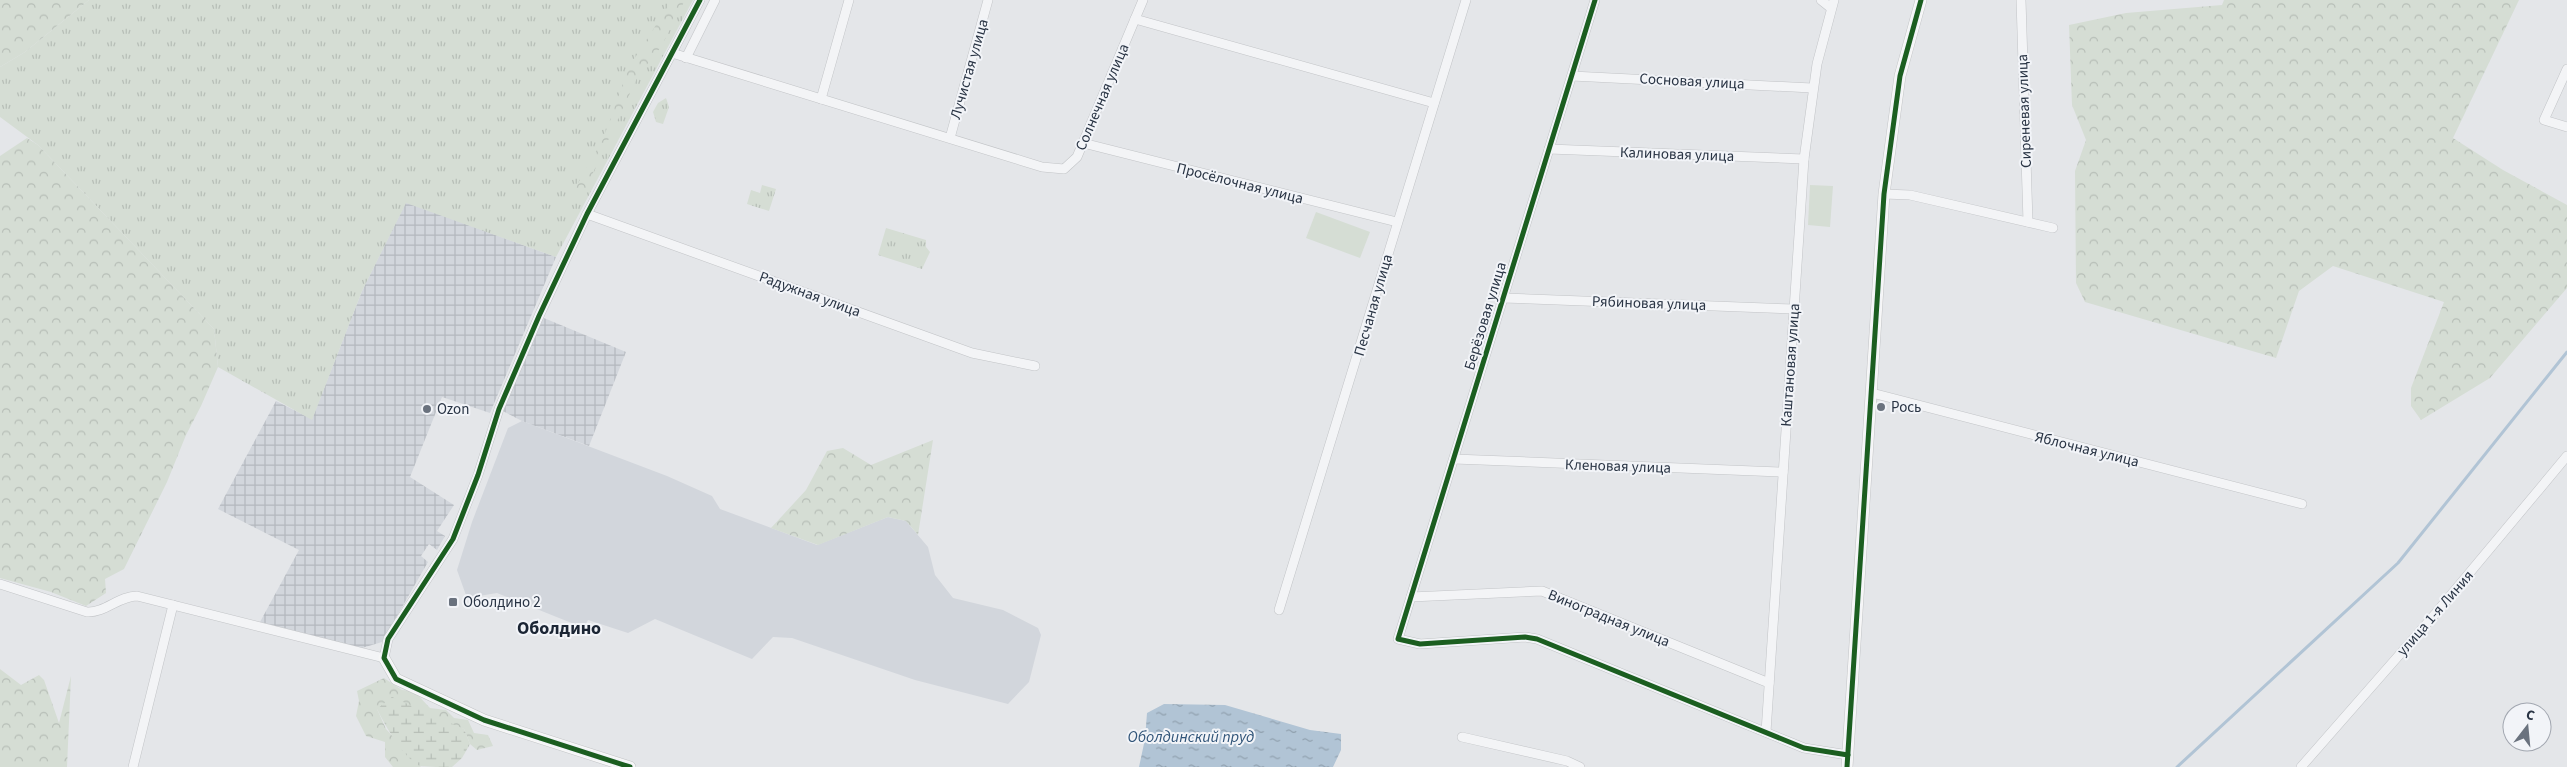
<svg xmlns="http://www.w3.org/2000/svg" width="2567" height="767" font-family="'Source Sans 3',sans-serif">
	<style>
		.built { fill: #d2d6dc }
		.industrial { fill: url(#industrial-grid) }
		.grass { fill: url(#grass-tufts) }
		.forest { fill: url(#forest-crowns) }
		.wetland { fill: url(#wetland-marsh) }
		.pitch { fill: #d5ddd4 }
		.water { fill: url(#water-ripples) }
		.lines { fill: none; stroke-linecap: round; stroke-linejoin: round }
		.stream { stroke: #b1c4d5; stroke-width: 3 }
		.street-casing { stroke: #c2c4c7; stroke-width: 10 }
		.secondary-casing { stroke: #c2c4c7; stroke-width: 12 }
		.street { stroke: #f3f4f6; stroke-width: 9 }
		.secondary { stroke: #f7f7f7; stroke-width: 11 }
		.cycleway-casing { stroke: #f2f4f8; stroke-width: 8 }
		.cycleway { stroke: #1b5e20; stroke-width: 5 }
		.poi-dot { fill: #6a727e; stroke: #f2f4f8; stroke-width: 2 }
		.labels { text-anchor: middle; stroke-width: 4; stroke-linejoin: round; paint-order: stroke }
		.street-label { font-size: 15px; fill: #293444; stroke: #f2f4f8 }
		.poi-label { font-size: 15px; fill: #293444; stroke: #f2f4f8; text-anchor: start }
		.water-label { font-size: 16px; font-style: italic; fill: #315579; stroke: #f2f4f8 }
		.quarter-label { font-size: 18px; font-weight: bold; fill: #1b2534; stroke: #f2f4f8 }
	</style>
	<defs>
		<pattern id="industrial-grid" width="8" height="8" patternUnits="userSpaceOnUse" patternTransform="scale(1.25)"><rect width="8" height="8" fill="#d2d6dc"/><path d="M0 4h8M4 0v8" fill="none" stroke="#b4b8be"/></pattern>
		<pattern id="grass-tufts" width="24" height="20" patternUnits="userSpaceOnUse" patternTransform="scale(1.25)"><rect width="24" height="20" fill="#d5ddd4"/><path d="M3 7l-1-3M5 7V3M7 7l1-3M15 17l-1-3M17 17v-4M19 17l1-3" fill="none" stroke="#b7beb7"/></pattern>
		<pattern id="forest-crowns" width="20" height="18" patternUnits="userSpaceOnUse" patternTransform="scale(1.25)"><rect width="20" height="18" fill="#d5ddd4"/><path d="M2 6a3 3 0 1 1 6 0M12 15a3 3 0 1 1 6 0" fill="none" stroke="#b7beb7"/></pattern>
		<pattern id="wetland-marsh" width="20" height="14" patternUnits="userSpaceOnUse" patternTransform="scale(1.25)"><rect width="20" height="14" fill="#d5ddd4"/><path d="M1 5h8M5 5V1M11 12h8M15 12V8" fill="none" stroke="#b7beb7"/></pattern>
		<pattern id="water-ripples" width="26" height="14" patternUnits="userSpaceOnUse" patternTransform="scale(1.25)"><rect width="26" height="14" fill="#b1c4d5"/><path d="M2 4q2-2 4 0t4 0M15 11q2-2 4 0t4 0" fill="none" stroke="#90a0ae"/></pattern>
	</defs>
	<rect width="100%" height="100%" fill="#e4e6e9"/>
	<!-- built -->
	<polygon class="built" points="522,421 667,476 712,496 720,509 817,545 888,517 906,521 928,547 935,575 953,598 1003,610 1038,628 1041,635 1029,682 1008,704 915,680 792,638 773,637 752,659 655,619 628,633 588,620 584,628 497,593 467,598 457,570 472,522 508,428"/>
	<!-- industrial -->
	<g class="industrial">
		<polygon points="406,202 556,257 490,413 442,397 410,477 454,505 437,531 445,536 437,550 429,544 421,556 428,562 382,642 362,648 260,622 299,550 218,509 276,401 312,419 362,291"/>
		<polygon points="539,316 626,352 589,446 522,421 499,409"/>
	</g>
	<!-- grass -->
	<g class="grass">
		<polygon points="89,0 693,0 556,257 406,203 362,291 312,420 218,367 214,329 38,145 0,117 0,67 25,52"/>
		<polygon points="666,98 669,107 663,124 656,122 653,112 658,103"/>
		<polygon points="762,185 776,189 769,211 747,204 751,190 760,193"/>
		<polygon points="886,228 926,240 926,247 930,252 922,269 878,255"/>
	</g>
	<!-- forest -->
	<g class="forest">
		<polygon points="0,0 89,0 25,52 0,67"/>
		<polygon points="672,0 685,0 661,47 638,76 585,190 573,192 603,139 629,67"/>
		<polygon points="2224,0 2519,0 2453,138 2503,170 2567,205 2567,288 2490,378 2421,420 2411,406 2411,388 2444,302 2333,266 2299,291 2276,358 2085,302 2076,283 2075,171 2086,140 2072,105 2069,25 2126,13 2222,5"/>
		<polygon points="27,138 38,145 214,329 218,367 201,406 186,435 167,482 124,569 105,579 106,593 86,606 51,592 0,578 0,156"/>
		<polygon points="933,440 918,535 906,521 888,517 818,545 771,528 806,490 827,451 843,448 871,465"/>
		<polygon points="0,669 21,685 39,675 44,680 59,723 71,676 67,767 0,767"/>
		<polygon points="384,678 402,690 414,691 430,708 446,710 454,718 468,720 474,733 488,735 493,746 477,750 470,744 464,729 377,709 386,729 421,767 393,767 385,757 385,742 366,736 356,716 359,701 357,691"/>
	</g>
	<!-- wetland -->
	<path class="wetland" d="M 392,697 L 464,729 L 470,744 L 462,758 L 452,767 C 444,767 428,767 420,766 C 405,760 384,724 377,709 Z"/>
	<!-- pitch -->
	<g class="pitch">
		<polygon points="1810,185 1833,186 1830,227 1808,225"/>
		<polygon points="1316,212 1370,232 1360,258 1306,238"/>
	</g>
	<!-- water -->
	<polygon class="water" points="1164,704 1225,705 1310,730 1341,734 1341,750 1333,767 1139,767 1145,739 1147,713"/>
	<g class="lines">
		<!-- stream -->
		<polyline class="stream" points="2177,767 2398,563 2567,352"/>
		<!-- street casing -->
		<g class="street-casing">
			<g id="street">
				<polyline points="1595,0 1398,639 1420,644 1525,637 1537,639 1804,748 1848,755"/>
				<polyline points="1821,0 1831,8"/>
				<polyline points="2021,0 2028,222"/>
				<polyline points="1135,19 1434,103"/>
				<polyline points="672,53 1042,167 1064,169 1077,157 1143,0"/>
				<polyline points="686,58 715,0"/>
				<polyline points="2567,69 2544,120 2567,127"/>
				<polyline points="1572,76 1812,88"/>
				<polyline points="821,99 849,0"/>
				<polyline points="950,138 988,0"/>
				<polyline points="1083,143 1397,222"/>
				<polyline points="1549,149 1804,159"/>
				<polyline points="1884,194 1910,195 2053,228"/>
				<polyline points="587,214 972,353 1035,366"/>
				<polyline points="1503,298 1794,309"/>
				<polyline points="1872,393 2302,504"/>
				<polyline points="1454,459 1783,472"/>
				<path d="M 0,584 L 87,612 C 105,613 119,596 137,596 L 384,658 L 388,639 L 453,539 L 478,475 L 499,409 L 539,316 L 587,214 L 700,0"/>
				<polyline points="1411,597 1542,591 1769,683"/>
				<polyline points="1279,610 1466,0"/>
				<polyline points="1766,732 1804,159 1817,64 1834,0"/>
				<polyline points="1462,737 1567,761 1580,767"/>
				<polyline points="133,767 173,605"/>
				<polyline points="2301,767 2436,613 2567,456"/>
			</g>
		</g>
		<!-- secondary casing -->
		<g class="secondary-casing">
			<g id="secondary">
				<polyline points="384,658 396,679 484,720 630,767"/>
				<polyline points="1847,767 1884,194 1900,76 1921,0"/>
			</g>
		</g>
		<!-- street -->
		<use href="#street" class="street"/>
		<!-- secondary -->
		<use href="#secondary" class="secondary"/>
		<!-- cycleway casing -->
		<g class="cycleway-casing">
			<g id="cycleway">
				<polyline points="1595,0 1398,639 1420,644 1525,637 1537,639 1804,748 1848,755"/>
				<polyline points="630,767 484,720 396,679 384,658 388,639 453,539 478,475 499,409 539,316 587,214 700,0"/>
				<polyline points="1847,767 1884,194 1900,76 1921,0"/>
			</g>
		</g>
		<!-- cycleway -->
		<use href="#cycleway" class="cycleway"/>
	</g>
	<!-- markers -->
	<g class="poi-dot">
		<circle cx="1881" cy="407" r="5"/>
		<circle cx="427" cy="409" r="5"/>
		<rect x="448" y="597" width="10" height="10" rx="2.5"/>
	</g>
	<g class="labels">
		<!-- street labels -->
		<g class="street-label">
			<text transform="translate(969 69) rotate(-74)" y="5">Лучистая улица</text>
			<text transform="translate(1692 81) rotate(3)" y="5">Сосновая улица</text>
			<text transform="translate(1102 97) rotate(-67)" y="5">Солнечная улица</text>
			<text transform="translate(2024 111) rotate(-92)" y="5">Сиреневая улица</text>
			<text transform="translate(1677 154) rotate(2)" y="5">Калиновая улица</text>
			<text transform="translate(1240 183) rotate(14)" y="5">Просёлочная улица</text>
			<text transform="translate(810 294) rotate(20)" y="5">Радужная улица</text>
			<text transform="translate(1649 303) rotate(2)" y="5">Рябиновая улица</text>
			<text transform="translate(1373 305) rotate(-74)" y="5">Песчаная улица</text>
			<text transform="translate(1485 316) rotate(-73)" y="5">Берёзовая улица</text>
			<text transform="translate(1790 365) rotate(-86)" y="5">Каштановая улица</text>
			<text transform="translate(2087 449) rotate(14)" y="5">Яблочная улица</text>
			<text transform="translate(1618 466) rotate(2)" y="5">Кленовая улица</text>
			<text transform="translate(2435 613) rotate(-49)" y="5">улица 1-я Линия</text>
			<text transform="translate(1609 618) rotate(22)" y="5">Виноградная улица</text>
		</g>
		<!-- poi labels -->
		<g class="poi-label">
			<text x="1891" y="412">Рось</text>
			<text x="437" y="414">Ozon</text>
			<text x="463" y="607">Оболдино 2</text>
		</g>
		<!-- water labels -->
		<g class="water-label">
			<text x="1191" y="742">Оболдинский пруд</text>
		</g>
		<!-- quarter labels -->
		<g class="quarter-label">
			<text x="559" y="634">Оболдино</text>
		</g>
	</g>
	<!-- north arrow -->
	<g transform="translate(2527 727) rotate(16)"><circle r="24" fill="#f2f4f8" stroke="#a2a7b0"/>
	<path d="M0-4L9 19L0 12L-9 19Z" fill="#6a727e"/>
	<text y="-8" font-size="14" font-weight="bold" text-anchor="middle" fill="#293444">С</text>
	</g>
</svg>
